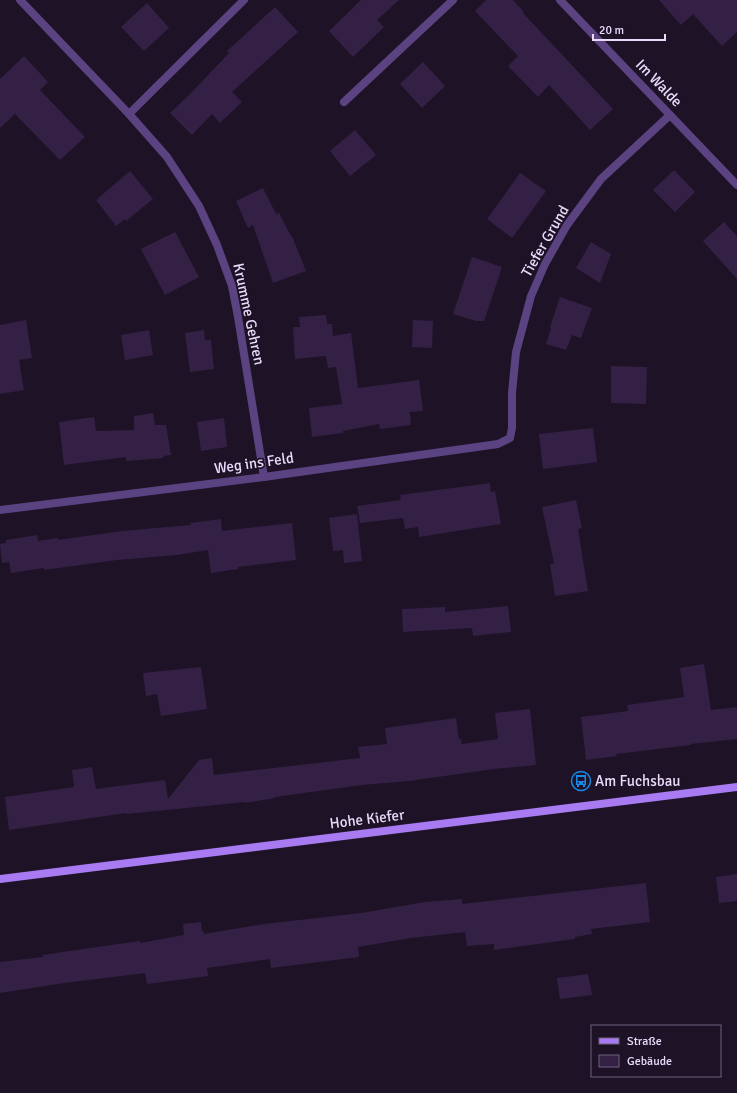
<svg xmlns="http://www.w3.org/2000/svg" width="737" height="1093" font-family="Signika,sans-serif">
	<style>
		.building { fill: #352045 }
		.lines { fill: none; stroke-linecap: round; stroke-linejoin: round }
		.street { stroke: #5b4281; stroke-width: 8 }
		.secondary { stroke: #a97bf2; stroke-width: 8 }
		.labels { text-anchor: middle; stroke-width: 3.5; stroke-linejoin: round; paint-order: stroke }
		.street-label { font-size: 15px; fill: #eadbfc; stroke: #1d1226 }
		.poi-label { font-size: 15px; fill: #eadbfc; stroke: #1d1226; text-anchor: start }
	</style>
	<rect width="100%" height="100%" fill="#1d1226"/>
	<!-- building -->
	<g class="building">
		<polygon points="361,0 399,0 377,20 384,27 353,57 329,31"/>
		<polygon points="486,0 513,0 524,12 523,13 613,109 590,130 549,85 538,97 508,66 518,56 475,11"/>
		<polygon points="659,0 737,0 737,32 722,46 693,14 681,25"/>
		<polygon points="147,3 169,28 144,51 121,27"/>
		<polygon points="275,7 298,32 232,92 242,102 220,123 212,114 192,135 170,113 191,93 229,53 227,51"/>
		<polygon points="24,56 48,82 40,90 85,137 60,160 15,114 0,128 0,79"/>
		<polygon points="423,62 445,86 422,108 400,84"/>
		<polygon points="355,130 376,155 350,176 330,151"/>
		<polygon points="674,170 695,192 675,212 653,190"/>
		<polygon points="130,171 153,199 126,221 125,219 116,226 96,200"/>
		<polygon points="520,173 546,191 512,238 487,219"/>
		<polygon points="263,188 276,214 279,213 291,236 292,236 306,271 273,283 253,225 248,228 236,201"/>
		<polygon points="724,222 737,236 737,279 703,241"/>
		<polygon points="175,232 199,277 165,295 141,249"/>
		<polygon points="591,242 611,254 600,283 576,268"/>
		<polygon points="472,257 502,267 484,321 476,321 453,314"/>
		<polygon points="560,297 592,308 581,338 572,335 566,350 546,344 551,328 550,327"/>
		<polygon points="326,315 327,324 332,324 333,336 351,333 358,388 419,380 423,411 410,412 411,425 380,429 379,424 343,431 343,433 312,437 309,408 342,404 336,367 328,368 326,356 295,359 293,327 300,327 299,317"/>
		<polygon points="26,320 32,358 19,360 24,390 0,394 0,325"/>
		<polygon points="413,320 433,321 432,348 412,347"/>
		<polygon points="149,330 153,355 125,360 121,335"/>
		<polygon points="204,330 205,340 211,340 214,369 190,372 185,333"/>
		<polygon points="611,366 647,367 646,404 611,403"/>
		<polygon points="153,413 155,425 166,425 171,455 163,456 164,458 126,461 126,457 64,465 59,422 94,417 96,431 134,430 134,416"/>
		<polygon points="224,418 227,447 201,451 197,422"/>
		<polygon points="593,428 597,462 543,469 539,434"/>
		<polygon points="490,483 491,492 495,491 501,524 419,537 418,527 405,529 403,518 360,523 357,506 401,500 400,495"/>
		<polygon points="576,500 582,528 578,529 588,591 555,596 550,564 554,563 542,507"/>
		<polygon points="357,514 362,561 344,563 343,550 333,551 329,518"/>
		<polygon points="221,519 222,531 292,523 296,560 238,567 238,569 211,573 208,550 177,555 117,560 44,570 44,568 11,573 9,562 2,563 0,544 6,543 6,540 37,535 38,541 58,538 58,540 122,531 191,525 190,523"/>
		<polygon points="508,606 511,632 473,636 472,628 403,632 402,609 445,607 445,612"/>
		<polygon points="704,664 711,710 737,707 737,739 691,744 691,745 616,754 617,756 586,760 581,717 628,711 627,705 684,697 680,668"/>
		<polygon points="201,667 207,709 161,716 157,694 146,696 143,673"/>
		<polygon points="530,709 536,765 494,769 409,781 362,785 275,797 275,798 245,803 245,802 127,814 126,813 9,830 5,797 74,787 72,770 92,767 96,789 165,780 168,799 199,760 212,758 214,775 360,758 358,747 387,744 385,728 456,718 459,739 461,739 462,744 498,739 495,713"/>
		<polygon points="737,874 737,901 719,903 716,877"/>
		<polygon points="646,883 650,922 591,929 592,934 575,937 575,939 494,950 494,944 467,946 465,932 411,938 358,947 359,957 271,968 270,959 207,968 208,976 147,984 145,973 64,983 0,993 0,962 43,957 43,955 76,950 140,941 140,943 184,935 183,924 201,922 202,932 204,931 204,934 264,924 361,913 425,902 462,899 462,904"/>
		<polygon points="588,974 592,995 560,999 557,978"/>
	</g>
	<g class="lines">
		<!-- street -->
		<g class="street">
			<polyline points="20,0 129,114 167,157 199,206 217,245 232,286 238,317 264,477"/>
			<polyline points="560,0 737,185"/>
			<polyline points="344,102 453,0"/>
			<polyline points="129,114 244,0"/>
			<polyline points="0,510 264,477 498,444 510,438 512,428 512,393 516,352 531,296 545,264 567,225 601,179 670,115"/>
		</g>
		<!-- secondary -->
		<polyline class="secondary" points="0,879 737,787"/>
	</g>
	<!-- icons -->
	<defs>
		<g id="bus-ring" transform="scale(1)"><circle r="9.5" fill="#1d1226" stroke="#1989e9" stroke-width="1.5"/><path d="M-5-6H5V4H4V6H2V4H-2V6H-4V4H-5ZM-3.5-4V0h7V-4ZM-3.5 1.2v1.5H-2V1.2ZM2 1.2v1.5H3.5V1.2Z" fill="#1989e9"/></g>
	</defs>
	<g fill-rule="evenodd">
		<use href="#bus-ring" x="581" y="781"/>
	</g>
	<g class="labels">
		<!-- street labels -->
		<g class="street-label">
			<text transform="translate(659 83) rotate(46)" y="5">Im Walde</text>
			<text transform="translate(545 241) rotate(-60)" y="5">Tiefer Grund</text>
			<text transform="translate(249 314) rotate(78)" y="5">Krumme Gehren</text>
			<text transform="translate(254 463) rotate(-8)" y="5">Weg ins Feld</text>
			<text transform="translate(367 819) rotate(-7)" y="5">Hohe Kiefer</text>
		</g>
		<!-- poi labels -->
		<g class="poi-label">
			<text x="595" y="786">Am Fuchsbau</text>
		</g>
	</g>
	<!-- legend -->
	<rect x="591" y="1025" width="130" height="52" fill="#1d1226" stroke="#6f627c"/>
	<rect x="599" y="1038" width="20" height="6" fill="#a97bf2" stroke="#6f627c"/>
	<text x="627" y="1045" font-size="12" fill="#eadbfc">Straße</text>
	<rect x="599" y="1055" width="20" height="12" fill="#352045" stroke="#6f627c"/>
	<text x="627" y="1065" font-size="12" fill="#eadbfc">Gebäude</text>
	<!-- scale -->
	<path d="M593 34v6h72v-6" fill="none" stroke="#eadbfc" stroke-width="2"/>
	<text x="599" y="34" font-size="12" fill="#eadbfc" stroke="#1d1226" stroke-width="3" paint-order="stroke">20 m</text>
</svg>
